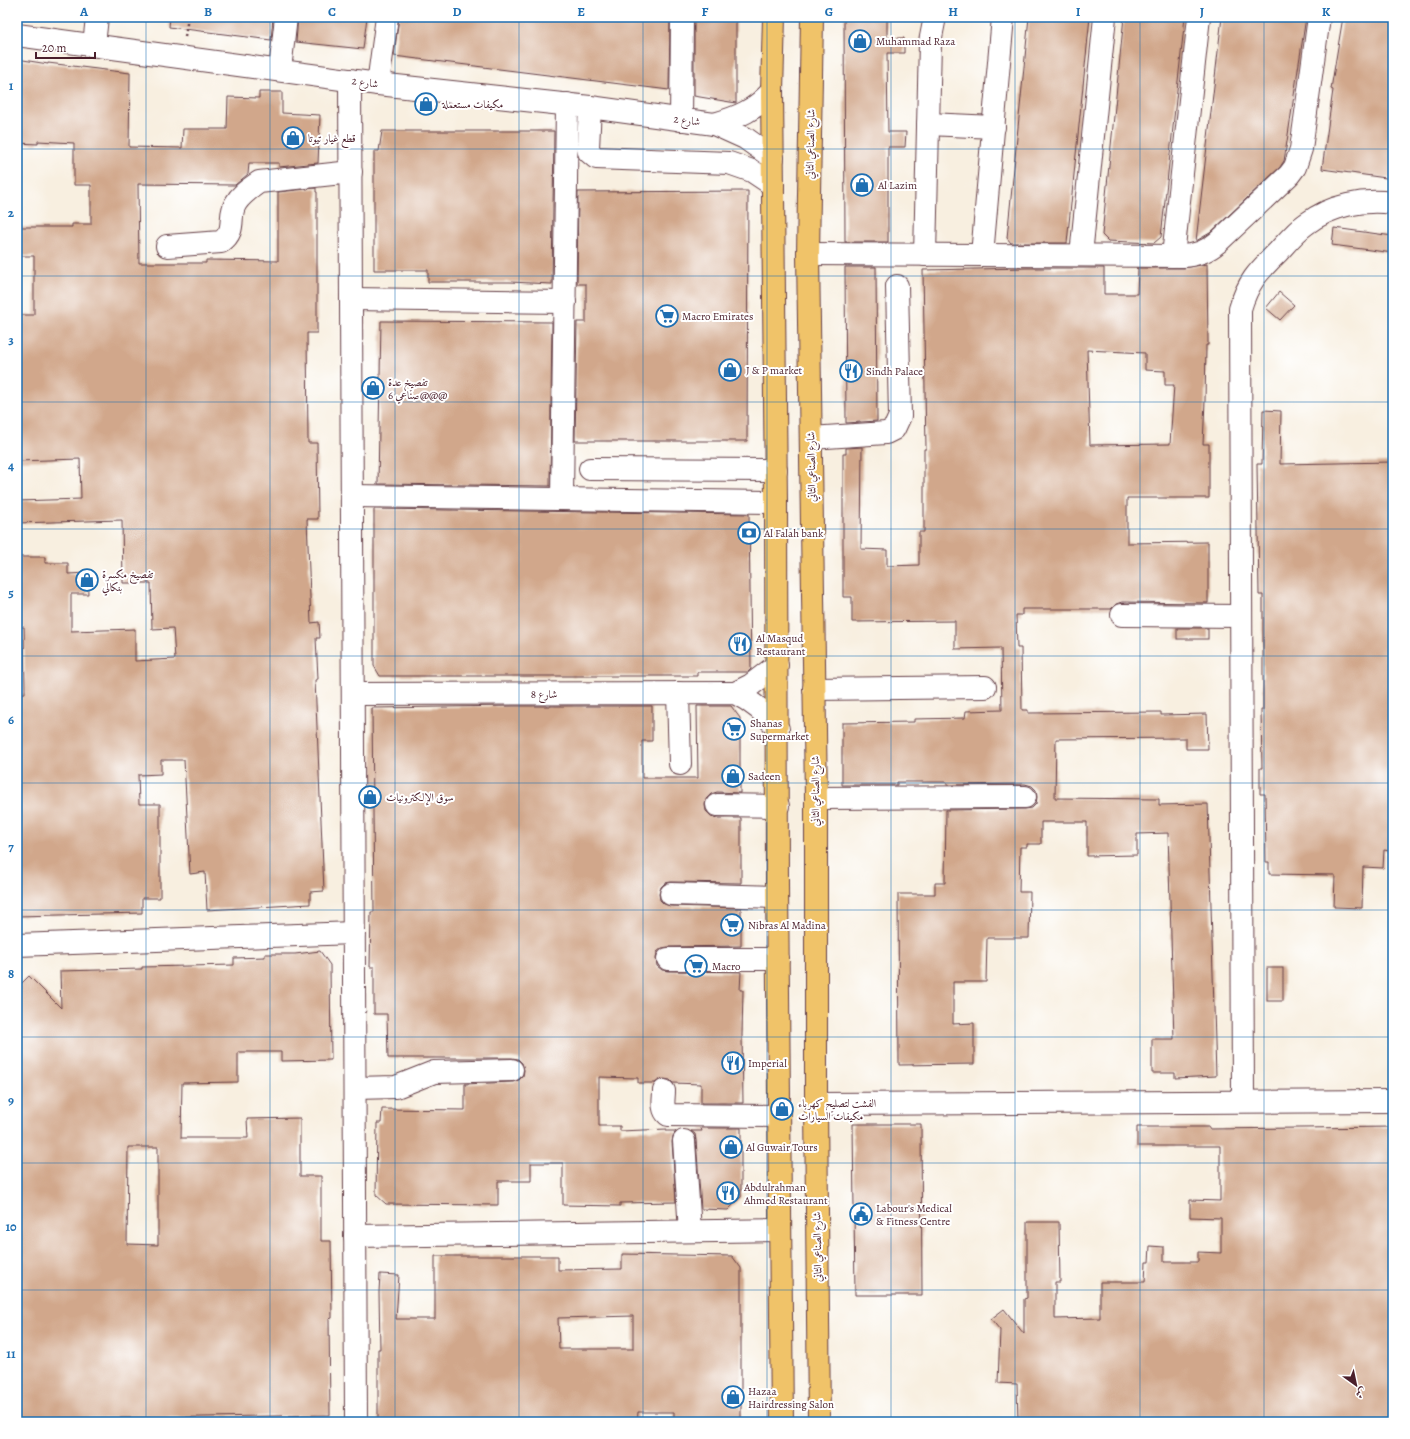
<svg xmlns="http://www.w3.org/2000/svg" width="1410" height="1439" font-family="Alegreya,Amiri,serif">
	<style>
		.building { fill: #d1a78b; fill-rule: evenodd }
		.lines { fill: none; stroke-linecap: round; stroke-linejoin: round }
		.minor-casing { stroke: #643e46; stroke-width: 24 }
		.major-casing { stroke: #643e46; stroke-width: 24 }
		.path { stroke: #643e46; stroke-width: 2.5; stroke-dasharray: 3 3; stroke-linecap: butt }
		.minor { stroke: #fff; stroke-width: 22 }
		.major { stroke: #f0c369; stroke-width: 22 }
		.grid { fill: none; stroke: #1f6fb2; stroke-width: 1; stroke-opacity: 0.55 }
		.labels { text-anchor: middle; stroke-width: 4; stroke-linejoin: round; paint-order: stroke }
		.poi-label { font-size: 11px; fill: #4a1f2b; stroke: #fff; text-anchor: start }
		.street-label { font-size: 11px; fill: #4a1f2b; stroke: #fff }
		.neatline { fill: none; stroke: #1f6fb2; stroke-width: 1.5 }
		.grid-label { font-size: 13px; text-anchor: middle; font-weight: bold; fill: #1f6fb2 }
	</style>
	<rect width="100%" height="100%" fill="#fff"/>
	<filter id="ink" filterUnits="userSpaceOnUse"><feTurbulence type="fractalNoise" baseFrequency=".025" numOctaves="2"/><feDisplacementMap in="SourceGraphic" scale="8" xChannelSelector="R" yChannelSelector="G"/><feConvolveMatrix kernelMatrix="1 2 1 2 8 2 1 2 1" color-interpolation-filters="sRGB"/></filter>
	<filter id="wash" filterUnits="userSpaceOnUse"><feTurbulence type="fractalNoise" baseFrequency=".012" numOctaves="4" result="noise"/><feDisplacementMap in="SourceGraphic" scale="16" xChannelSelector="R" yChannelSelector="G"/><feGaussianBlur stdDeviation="0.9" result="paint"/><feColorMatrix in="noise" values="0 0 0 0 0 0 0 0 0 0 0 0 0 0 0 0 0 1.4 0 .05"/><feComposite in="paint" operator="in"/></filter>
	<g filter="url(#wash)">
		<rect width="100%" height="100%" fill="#f8efe0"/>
		<g id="blocks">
			<!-- building -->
			<g class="building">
				<polygon points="170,17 273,17 271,40 169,27"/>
				<polygon points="298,17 367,17 363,49 296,42"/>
				<polygon points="399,17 670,17 669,90 394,56"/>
				<polygon points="694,17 736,17 736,103 694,96"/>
				<polygon points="844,17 887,17 887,38 904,38 904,53 887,53 888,132 906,132 905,147 888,147 888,242 845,242"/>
				<polygon points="1029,17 1090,17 1067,243 1011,243 1007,238"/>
				<polygon points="1124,17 1185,17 1161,237 1154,243 1108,241 1102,235"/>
				<polygon points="1222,17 1306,17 1284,161 1280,167 1210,233 1196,241"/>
				<polygon points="1343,17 1393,17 1393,179 1322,169 1333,90 1331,89"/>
				<polygon points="17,59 48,64 48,63 130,73 129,147 182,148 183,129 227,129 228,97 259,98 259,92 282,92 282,113 320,115 318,163 279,167 279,163 249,163 248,174 235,185 138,184 139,263 206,263 206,260 278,261 278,192 316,188 316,192 317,192 317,333 307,333 308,443 317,443 318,519 307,519 311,623 319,622 320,638 316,638 318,679 315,680 324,891 310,892 310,904 207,910 205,872 190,874 184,760 161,760 161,774 138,775 139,804 160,804 160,898 142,898 142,913 17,916 17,694 25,693 24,627 17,627 17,557 45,557 45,563 68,563 68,574 87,573 88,594 71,594 71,631 135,629 135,661 175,659 173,628 152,629 151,583 123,583 122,520 17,523 17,501 81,499 80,459 17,461 17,315 34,315 34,256 17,256 17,227 72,227 72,224 91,224 91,185 74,185 74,143 38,141 38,144 17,143"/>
				<polygon points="382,131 554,131 552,284 510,282 428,282 428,270 374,270 374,151 379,151"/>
				<polygon points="748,191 747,441 575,441 577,322 586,322 586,284 577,284 578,192"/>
				<polygon points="1334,228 1393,236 1393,253 1332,245"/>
				<path d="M 1207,264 L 1208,345 L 1206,345 L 1205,401 L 1203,444 L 1209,444 L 1209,498 L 1127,498 L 1127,543 L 1208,542 L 1208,603 L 1122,602 L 1116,604 L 1111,609 L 1022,609 L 1022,615 L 1016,615 L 1017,648 L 1021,648 L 1022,710 L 1028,710 L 1028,713 L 1161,712 L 1161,715 L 1207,714 L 1208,749 L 1186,749 L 1186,738 L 1056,739 L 1055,798 L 1159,799 L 1159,805 L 1208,804 L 1216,1076 L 1175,1078 L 1175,1073 L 1152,1073 L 1152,1039 L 1174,1039 L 1168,833 L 1137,834 L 1137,855 L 1087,856 L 1087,822 L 1041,822 L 1041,844 L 1027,844 L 1027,847 L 1020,847 L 1019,892 L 1030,892 L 1029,938 L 987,938 L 986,982 L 953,982 L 953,1024 L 974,1023 L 974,1064 L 899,1065 L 898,894 L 935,894 L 935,883 L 945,883 L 946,810 L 1025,809 L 1032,808 L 1036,804 L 1037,797 L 1036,790 L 1032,786 L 1025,784 L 947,785 L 947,782 L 897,782 L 897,785 L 842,785 L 842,723 L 914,722 L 914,719 L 965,718 L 966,711 L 1002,710 L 1001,648 L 955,649 L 955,621 L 852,622 L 852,597 L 843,597 L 843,454 L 846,454 L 846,448 L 862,447 L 861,549 L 887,550 L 887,566 L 919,565 L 919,532 L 924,532 L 924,449 L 926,449 L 923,270 L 1027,268 L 1104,268 L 1104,294 L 1137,294 L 1138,269 L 1136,268 L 1184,268 ZM 1087,350 L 1145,353 L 1145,370 L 1165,371 L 1165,385 L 1174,385 L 1170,444 L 1090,445 Z"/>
				<polygon points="845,267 876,267 877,421 846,423"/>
				<polygon points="1279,292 1294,305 1280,320 1266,308"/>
				<polygon points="381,321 552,322 550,486 378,484"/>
				<polygon points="1263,410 1281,411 1280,464 1393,462 1393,835 1390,835 1390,851 1384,850 1383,868 1363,867 1362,908 1334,907 1335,875 1269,874 1269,862 1266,862 1265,794 1260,794 1260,768 1262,768 1261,710 1263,710 1263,595 1259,595 1257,464 1262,464"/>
				<polygon points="374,509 749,514 751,669 748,672 697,672 697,676 380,676 374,666"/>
				<rect x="1177" y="628" width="31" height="11"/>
				<polygon points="514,706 652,706 652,741 642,741 642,778 698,778 697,706 731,706 740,718 740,793 717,792 711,794 706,799 705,805 706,811 711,816 717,818 741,818 741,883 671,882 665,883 661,887 659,894 660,900 664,904 670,906 741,908 741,946 668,947 662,948 657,952 656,959 657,966 662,970 668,971 741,972 740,990 743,990 742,1035 743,1103 701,1103 701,1084 673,1083 670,1080 664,1079 659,1080 655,1083 638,1083 638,1078 599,1077 599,1126 620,1126 620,1131 667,1129 667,1131 676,1131 673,1136 672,1142 676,1202 620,1203 620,1206 563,1205 563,1163 531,1163 531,1181 498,1181 498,1205 386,1204 376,1195 377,1123 381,1123 382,1109 465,1110 465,1084 513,1082 519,1080 523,1076 524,1070 522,1063 518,1059 512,1058 388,1058 387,1014 374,1014 374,967 370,967 371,912 374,912 372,708"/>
				<path d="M 320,951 L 330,965 L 331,1060 L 281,1061 L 281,1052 L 238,1052 L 238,1082 L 182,1083 L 181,1138 L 248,1138 L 247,1119 L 300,1118 L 300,1176 L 321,1176 L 321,1241 L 331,1241 L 332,1318 L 329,1319 L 330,1415 L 144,1418 L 48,1418 L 48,1422 L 17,1422 L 17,988 L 29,976 L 61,1008 L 60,971 L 142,969 L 142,967 L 234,965 L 234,958 L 265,957 L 265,954 L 295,954 ZM 128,1147 L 158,1147 L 158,1245 L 127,1244 Z"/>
				<rect x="1267" y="968" width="16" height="33"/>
				<polygon points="853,1124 921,1124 922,1295 855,1295"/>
				<polygon points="1137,1127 1209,1127 1209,1129 1393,1127 1393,1422 1018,1422 1017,1384 998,1383 1000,1330 991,1319 1004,1309 1024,1334 1024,1299 1027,1298 1027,1222 1059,1222 1060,1282 1055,1282 1055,1319 1100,1318 1100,1282 1145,1282 1146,1262 1149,1262 1150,1246 1164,1247 1164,1262 1198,1262 1198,1252 1221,1253 1221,1218 1190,1217 1190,1200 1220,1201 1220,1146 1137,1146"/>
				<polygon points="701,1128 741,1128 741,1197 728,1210 701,1209 696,1140 695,1134 691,1131 702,1131"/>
				<path d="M 622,1254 L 732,1256 L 741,1268 L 741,1422 L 674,1422 L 674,1412 L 638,1412 L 637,1422 L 378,1422 L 378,1349 L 380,1349 L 379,1292 L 380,1274 L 399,1275 L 396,1319 L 435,1319 L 435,1256 L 558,1256 L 558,1270 L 622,1269 ZM 633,1316 L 633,1349 L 559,1349 L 558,1318 Z"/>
			</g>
		</g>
	</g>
	<g filter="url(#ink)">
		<use href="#blocks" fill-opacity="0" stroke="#643e46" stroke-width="1"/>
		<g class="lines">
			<!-- minor casing -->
			<g class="minor-casing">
				<g id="minor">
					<polyline points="17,35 378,84 590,107 714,124 745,138 773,158"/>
					<polyline points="94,45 97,17"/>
					<polyline points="280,70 286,17"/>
					<polyline points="350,80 356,1422"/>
					<polyline points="378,84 387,17"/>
					<polyline points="590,107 588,148 589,152 596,158 729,163 752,171 773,185"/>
					<polyline points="681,120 682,17"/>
					<path d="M 714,124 C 739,117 755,110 772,91"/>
					<polyline points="928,124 994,127"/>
					<path d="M 167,246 L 221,242 C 238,230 227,216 236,203 C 241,194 251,188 259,182 L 351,172"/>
					<path d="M 808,254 L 1183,256 C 1197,255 1208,251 1218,242 L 1289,175 L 1295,167 L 1301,149 L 1319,17"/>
					<polyline points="925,255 930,42 935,17"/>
					<polyline points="982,255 1003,17"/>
					<polyline points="1081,255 1105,17"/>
					<polyline points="1173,256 1199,17"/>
					<polyline points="351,299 565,302"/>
					<polyline points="811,438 886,433 894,429 900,416 897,286"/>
					<polyline points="590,469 776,470"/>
					<polyline points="352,496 776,502"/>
					<polyline points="562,498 567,104"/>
					<polyline points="1122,615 1241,616"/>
					<polyline points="814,689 985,687"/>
					<polyline points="678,693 680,764"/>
					<polyline points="735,693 751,685 777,665"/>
					<path d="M 353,694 L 735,693 C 753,702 766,713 778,729"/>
					<polyline points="816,798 1025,797"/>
					<polyline points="717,805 778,806"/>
					<polyline points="671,894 777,897"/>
					<polyline points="17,945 354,933"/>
					<polyline points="668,959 778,959"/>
					<polyline points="355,1088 396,1087 434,1072 512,1070"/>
					<path d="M 664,1091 C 664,1099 661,1109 668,1115 L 779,1116"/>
					<path d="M 1243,1101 L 1240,309 C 1248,281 1259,271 1278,252 C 1287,242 1296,231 1306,224 C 1331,205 1363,199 1393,203"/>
					<polyline points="816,1104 1393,1101"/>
					<polyline points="684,1141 690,1231"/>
					<polyline points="355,1236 780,1230"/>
				</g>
			</g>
			<!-- major casing -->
			<g class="major-casing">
				<g id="major">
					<polyline points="774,17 772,91 776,502 777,885 782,1422"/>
					<polyline points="812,17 808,254 816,798 816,1104 819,1422"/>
				</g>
			</g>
			<!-- path -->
			<polyline class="path" points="185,37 188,17"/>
			<!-- minor -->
			<use href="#minor" class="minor"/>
			<!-- major -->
			<use href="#major" class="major"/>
		</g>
	</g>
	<!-- grid -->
	<path class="grid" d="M 146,17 L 146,1422M 270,17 L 270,1422M 395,17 L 395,1422M 519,17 L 519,1422M 643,17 L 643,1422M 767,17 L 767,1422M 891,17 L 891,1422M 1015,17 L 1015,1422M 1140,17 L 1140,1422M 1264,17 L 1264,1422M 17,149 L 1393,149M 17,276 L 1393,276M 17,402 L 1393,402M 17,529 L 1393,529M 17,656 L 1393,656M 17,783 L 1393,783M 17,910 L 1393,910M 17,1037 L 1393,1037M 17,1163 L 1393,1163M 17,1290 L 1393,1290"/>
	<!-- icons -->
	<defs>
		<g id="shop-ring" transform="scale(1.15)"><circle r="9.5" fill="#fff" stroke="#1f6fb2" stroke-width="1.5"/><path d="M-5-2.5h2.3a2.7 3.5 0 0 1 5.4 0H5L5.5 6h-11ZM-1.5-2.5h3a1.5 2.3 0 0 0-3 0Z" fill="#1f6fb2"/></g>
		<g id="supermarket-ring" transform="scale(1.15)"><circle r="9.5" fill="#fff" stroke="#1f6fb2" stroke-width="1.5"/><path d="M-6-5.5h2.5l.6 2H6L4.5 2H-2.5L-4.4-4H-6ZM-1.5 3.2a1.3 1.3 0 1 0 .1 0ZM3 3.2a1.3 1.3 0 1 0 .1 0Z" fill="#1f6fb2"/></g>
		<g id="restaurant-ring" transform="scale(1.15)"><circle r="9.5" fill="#fff" stroke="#1f6fb2" stroke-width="1.5"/><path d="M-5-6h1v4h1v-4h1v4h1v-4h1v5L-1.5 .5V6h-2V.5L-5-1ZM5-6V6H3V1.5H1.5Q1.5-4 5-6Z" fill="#1f6fb2"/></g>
		<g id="bank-ring" transform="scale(1.15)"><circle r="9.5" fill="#fff" stroke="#1f6fb2" stroke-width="1.5"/><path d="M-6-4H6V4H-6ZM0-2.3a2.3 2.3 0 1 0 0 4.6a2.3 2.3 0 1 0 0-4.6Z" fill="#1f6fb2"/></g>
		<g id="civic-ring" transform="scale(1.15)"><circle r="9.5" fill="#fff" stroke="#1f6fb2" stroke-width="1.5"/><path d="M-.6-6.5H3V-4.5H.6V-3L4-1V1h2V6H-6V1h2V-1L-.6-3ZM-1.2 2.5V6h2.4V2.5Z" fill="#1f6fb2"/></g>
	</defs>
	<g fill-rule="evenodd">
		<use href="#shop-ring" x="860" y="41"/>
		<use href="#shop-ring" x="426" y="104"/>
		<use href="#shop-ring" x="293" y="138"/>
		<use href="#shop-ring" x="862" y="185"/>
		<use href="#supermarket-ring" x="667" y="316"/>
		<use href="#shop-ring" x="730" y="370"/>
		<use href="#restaurant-ring" x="851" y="371"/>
		<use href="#shop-ring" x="373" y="388"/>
		<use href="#bank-ring" x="749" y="533"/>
		<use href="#shop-ring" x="87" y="580"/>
		<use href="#restaurant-ring" x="740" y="644"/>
		<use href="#supermarket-ring" x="734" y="729"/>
		<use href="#shop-ring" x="733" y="776"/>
		<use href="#shop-ring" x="370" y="797"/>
		<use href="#supermarket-ring" x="732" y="925"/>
		<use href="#supermarket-ring" x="696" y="966"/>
		<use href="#restaurant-ring" x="733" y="1063"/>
		<use href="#shop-ring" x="782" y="1109"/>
		<use href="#shop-ring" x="731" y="1147"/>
		<use href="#restaurant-ring" x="728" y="1193"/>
		<use href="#civic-ring" x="861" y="1214"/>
		<use href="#shop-ring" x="733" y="1397"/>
	</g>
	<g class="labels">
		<!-- poi labels -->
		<g class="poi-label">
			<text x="876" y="45">Muhammad Raza</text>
			<text x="442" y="108">مكيفات مستعملة</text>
			<text x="308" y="142">قطع غيار تيوتا</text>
			<text x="878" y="189">Al Lazim</text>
			<text x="682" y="320">Macro Emirates</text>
			<text x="746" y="374">J &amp; P market</text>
			<text x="866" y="375">Sindh Palace</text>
			<text x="388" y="386">تفصيخ عدة<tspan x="388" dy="13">صناعي 6@@@</tspan></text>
			<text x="764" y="537">Al Falah bank</text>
			<text x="102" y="578">تفصيخ مكسرة<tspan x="102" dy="13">بنكالي</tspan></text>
			<text x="756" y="642">Al Masqud<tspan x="756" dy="13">Restaurant</tspan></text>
			<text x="750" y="727">Shanas<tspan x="750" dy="13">Supermarket</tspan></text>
			<text x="748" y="780">Sadeen</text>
			<text x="386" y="801">سوق الإلكترونيات</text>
			<text x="748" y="929">Nibras Al Madina</text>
			<text x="712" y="970">Macro</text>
			<text x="748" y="1067">Imperial</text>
			<text x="798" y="1107">الفشت لتصلیح کھرباء<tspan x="798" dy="13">مکیفات السیارات</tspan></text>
			<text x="746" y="1151">Al Guwair Tours</text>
			<text x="744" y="1191">Abdulrahman<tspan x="744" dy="13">Ahmed Restaurant</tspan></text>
			<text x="876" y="1212">Labour's Medical<tspan x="876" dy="13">&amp; Fitness Centre</tspan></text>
			<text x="748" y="1395">Hazaa<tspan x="748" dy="13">Hairdressing Salon</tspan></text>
		</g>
		<!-- street labels -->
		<g class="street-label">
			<text transform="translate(365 82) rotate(8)" y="4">شارع 2</text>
			<text transform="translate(687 120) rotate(7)" y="4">شارع 2</text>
			<text transform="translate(810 144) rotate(-89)" y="4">شارع الصناعي الثاني</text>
			<text transform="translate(811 467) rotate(-91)" y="4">شارع الصناعي الثاني</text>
			<text x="544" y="698">شارع 8</text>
			<text transform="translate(815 791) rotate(-90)" y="4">شارع الصناعي الثاني</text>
			<text transform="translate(817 1247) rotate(-91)" y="4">شارع الصناعي الثاني</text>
		</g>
	</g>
	<!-- margin -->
	<rect width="1410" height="1439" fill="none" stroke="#fff" stroke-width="44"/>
	<!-- north arrow -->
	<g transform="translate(1356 1385) rotate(147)" stroke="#ffffff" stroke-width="3" paint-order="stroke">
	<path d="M0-3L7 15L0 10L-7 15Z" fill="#4a1f2b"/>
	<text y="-6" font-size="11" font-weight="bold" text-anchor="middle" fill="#4a1f2b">ش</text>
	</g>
	<!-- scale -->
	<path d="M36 52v6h59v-6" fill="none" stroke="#4a1f2b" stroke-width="2"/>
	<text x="42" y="52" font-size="12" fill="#4a1f2b" stroke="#ffffff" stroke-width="3" paint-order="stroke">20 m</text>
	<rect x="22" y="22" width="1366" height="1395" class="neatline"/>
	<g class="grid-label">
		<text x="84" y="16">A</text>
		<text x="208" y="16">B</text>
		<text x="332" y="16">C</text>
		<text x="457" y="16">D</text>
		<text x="581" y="16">E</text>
		<text x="705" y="16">F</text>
		<text x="829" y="16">G</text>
		<text x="953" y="16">H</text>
		<text x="1078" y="16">I</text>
		<text x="1202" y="16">J</text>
		<text x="1326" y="16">K</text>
		<text x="11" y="90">1</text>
		<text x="11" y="217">2</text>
		<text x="11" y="344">3</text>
		<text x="11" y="470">4</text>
		<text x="11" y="597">5</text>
		<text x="11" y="724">6</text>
		<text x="11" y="851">7</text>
		<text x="11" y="978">8</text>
		<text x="11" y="1105">9</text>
		<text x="11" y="1231">10</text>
		<text x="11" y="1358">11</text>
	</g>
</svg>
